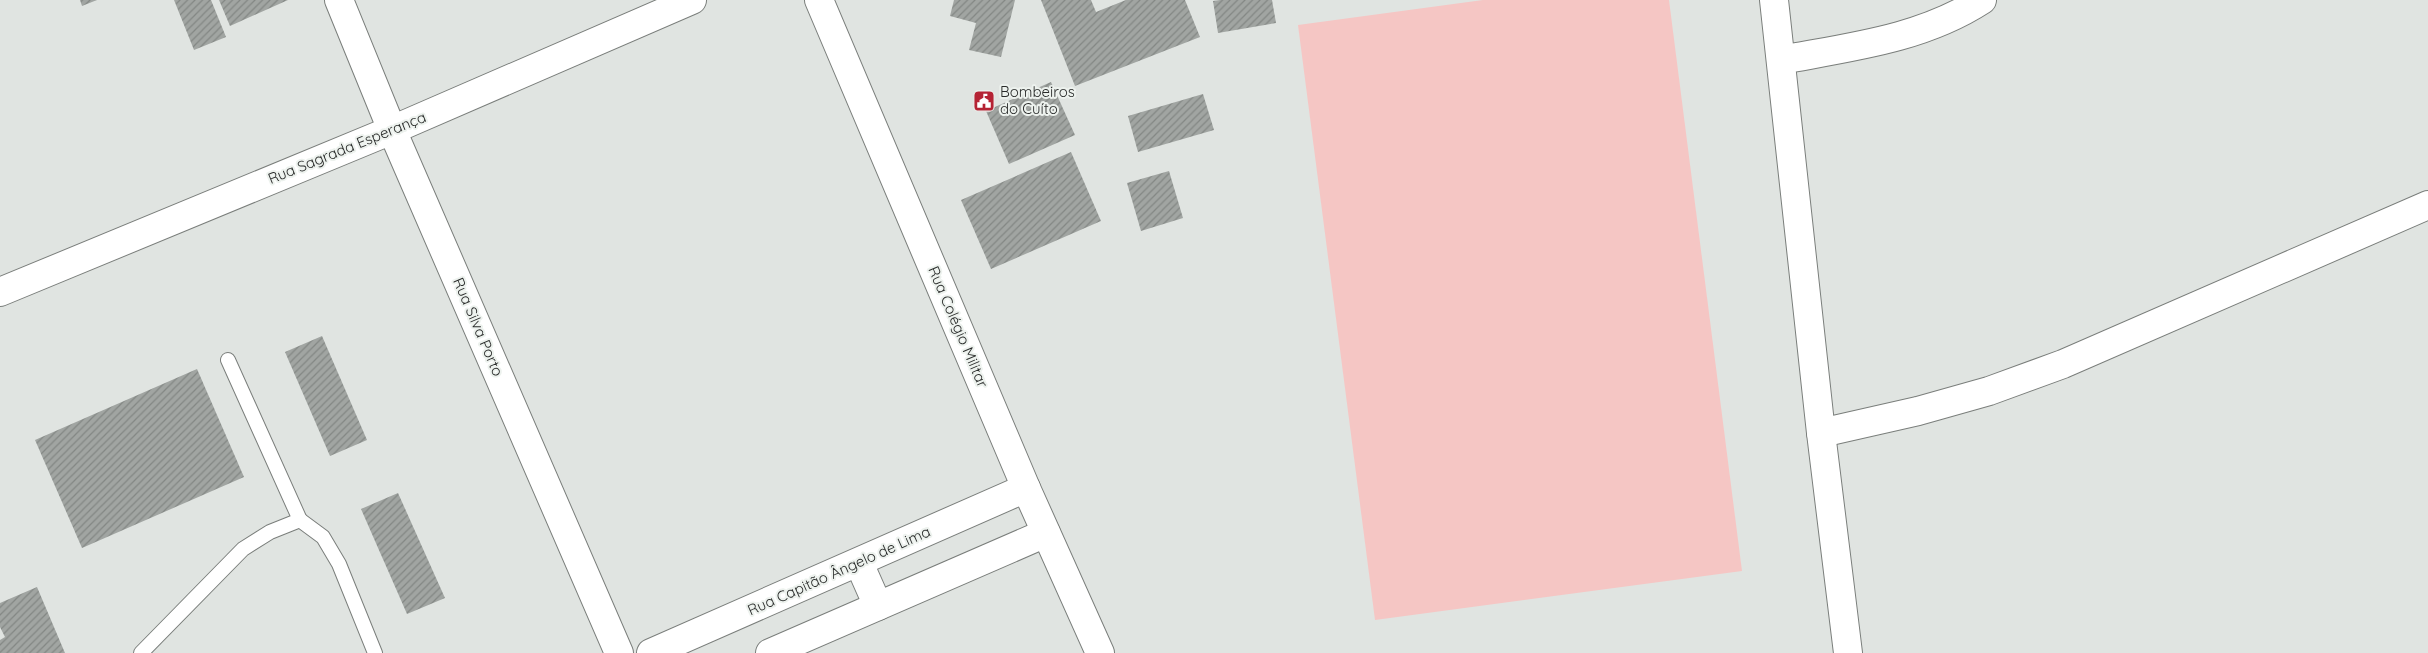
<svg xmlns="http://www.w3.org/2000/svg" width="2428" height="653" font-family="Quicksand,sans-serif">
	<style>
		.pitch { fill: #f5c6c4 }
		.building { fill: url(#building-hatch) }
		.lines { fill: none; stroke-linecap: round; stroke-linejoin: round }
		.lane-casing { stroke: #7a7e7b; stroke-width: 16 }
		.street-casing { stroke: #7a7e7b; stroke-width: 30 }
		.lane { stroke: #fff; stroke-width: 14 }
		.street { stroke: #fff; stroke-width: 28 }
		.labels { text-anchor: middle; stroke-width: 4; stroke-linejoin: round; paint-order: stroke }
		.poi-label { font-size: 15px; fill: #2a2c2b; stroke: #edf2ee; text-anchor: start }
		.street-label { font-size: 15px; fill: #2a2c2b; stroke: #edf2ee }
	</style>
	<defs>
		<pattern id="building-hatch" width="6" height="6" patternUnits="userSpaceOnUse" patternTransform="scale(1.25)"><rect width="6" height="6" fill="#a1a5a2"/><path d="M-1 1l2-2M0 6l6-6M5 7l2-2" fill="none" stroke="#838784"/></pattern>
	</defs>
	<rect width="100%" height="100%" fill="#e0e4e1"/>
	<!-- pitch -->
	<polygon class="pitch" points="1483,0 1669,0 1742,571 1375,620 1298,25"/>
	<!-- building -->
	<g class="building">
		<polygon points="80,0 97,0 82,6"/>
		<polygon points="174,0 211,0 226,37 194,50"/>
		<polygon points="219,0 288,0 230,26"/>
		<polygon points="954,0 1015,0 1001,57 969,50 976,23 950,16"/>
		<polygon points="1041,0 1091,0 1096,12 1126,0 1185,0 1200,37 1075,86"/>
		<polygon points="1220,0 1272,0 1276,23 1218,33 1213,1"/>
		<polygon points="1051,82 1075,135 1009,164 986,111"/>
		<polygon points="1203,94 1214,130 1138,152 1128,116"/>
		<polygon points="1071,152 1101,221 991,269 961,200"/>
		<polygon points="1169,171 1183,218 1141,231 1127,183"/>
		<polygon points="322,336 367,440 330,456 285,352"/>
		<polygon points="197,369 244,477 82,548 35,440"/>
		<polygon points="398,493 445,598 407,614 361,509"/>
		<polygon points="37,587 65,653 0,653 0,640 5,637 0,627 0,603"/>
	</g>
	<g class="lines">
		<!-- lane casing -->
		<g class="lane-casing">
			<g id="lane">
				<polyline points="228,360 300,520"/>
				<polyline points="141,653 243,549 270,532 300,520 323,537 339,564 375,653"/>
			</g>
		</g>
		<!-- street casing -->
		<g class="street-casing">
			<g id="street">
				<polyline points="339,0 392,130 619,653"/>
				<polyline points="819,0 1026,488 1100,653"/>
				<polyline points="1774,0 1821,433 1848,653"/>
				<path d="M 1781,60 C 1850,47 1922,39 1982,0"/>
				<polyline points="0,292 392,130 692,0"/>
				<polyline points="1821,433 1918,411 1989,391 2063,364 2428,205"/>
				<polyline points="859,563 878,606"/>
				<polyline points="651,653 1026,488"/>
				<polyline points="770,653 1046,533"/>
			</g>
		</g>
		<!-- lane -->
		<use href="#lane" class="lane"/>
		<!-- street -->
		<use href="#street" class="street"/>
	</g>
	<!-- icons -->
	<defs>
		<g id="civic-square" transform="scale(1.125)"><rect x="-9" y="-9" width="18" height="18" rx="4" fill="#b52334" stroke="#edf2ee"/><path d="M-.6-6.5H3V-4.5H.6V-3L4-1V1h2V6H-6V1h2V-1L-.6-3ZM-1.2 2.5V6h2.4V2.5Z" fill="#fff"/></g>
	</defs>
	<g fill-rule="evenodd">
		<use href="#civic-square" x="984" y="101"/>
	</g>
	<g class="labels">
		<!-- poi labels -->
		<g class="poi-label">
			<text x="1000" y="97">Bombeiros<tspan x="1000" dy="17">do Cuíto</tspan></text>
		</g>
		<!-- street labels -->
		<g class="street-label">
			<text transform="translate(347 148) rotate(-22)" y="5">Rua Sagrada Esperança</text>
			<text transform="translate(478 327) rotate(67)" y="5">Rua Silva Porto</text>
			<text transform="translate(958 327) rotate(67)" y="5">Rua Colégio Militar</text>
			<text transform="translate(839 571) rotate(-24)" y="5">Rua Capitão Ângelo de Lima</text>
		</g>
	</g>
</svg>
